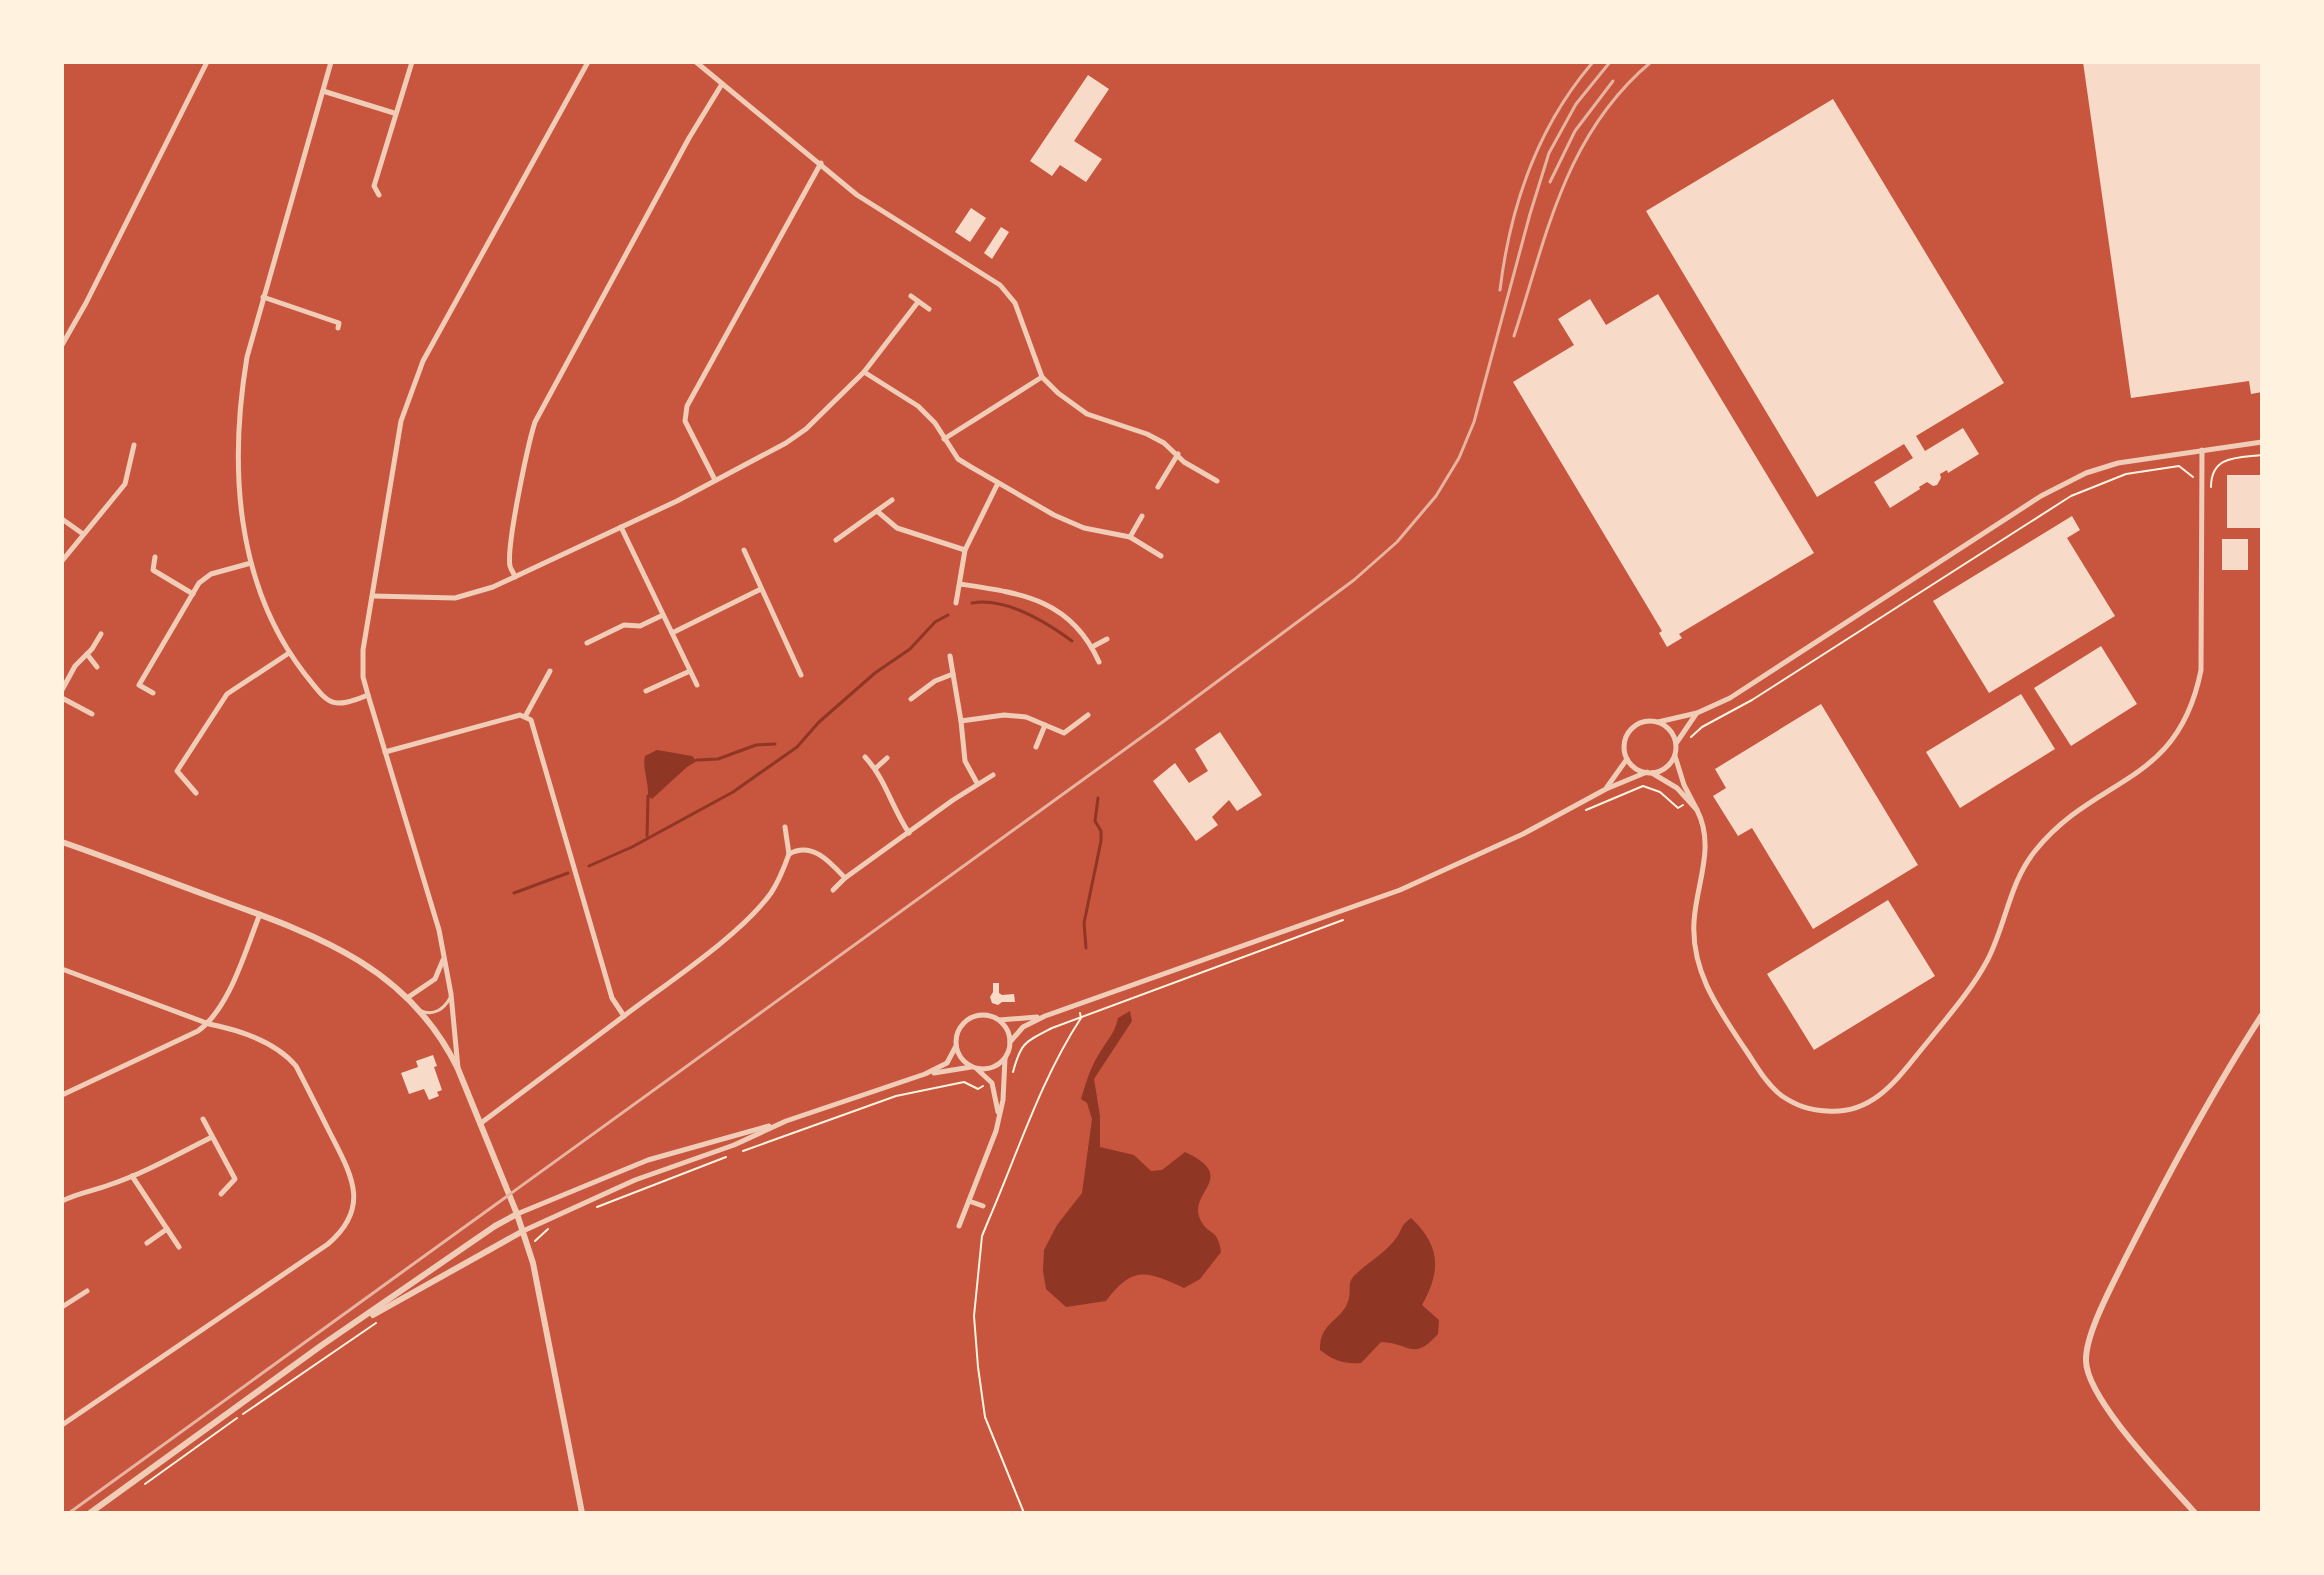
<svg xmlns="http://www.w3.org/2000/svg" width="2324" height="1575" font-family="'Alegreya Sans',sans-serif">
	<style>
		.water { fill: #8f3625 }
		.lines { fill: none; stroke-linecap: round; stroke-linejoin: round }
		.stream { stroke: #8f3625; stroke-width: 3 }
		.building { fill: #f7dbc8 }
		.path { stroke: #fff3e0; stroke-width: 2 }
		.service { stroke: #f1ccb7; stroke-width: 3 }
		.minor { stroke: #f1ccb7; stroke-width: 5 }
		.tertiary { stroke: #f1ccb7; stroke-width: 6 }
		.rail { stroke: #e9b49f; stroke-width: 3 }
	</style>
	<rect width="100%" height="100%" fill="#c8553d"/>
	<!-- water -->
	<g class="water">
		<path d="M 657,750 L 692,756 L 697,761 L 687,767 L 652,799 L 648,796 C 649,783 642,767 645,756 Z"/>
		<path d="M 1130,1011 L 1132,1021 L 1094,1079 L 1100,1116 L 1100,1147 L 1134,1155 L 1151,1171 L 1162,1170 L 1185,1152 C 1241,1178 1185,1192 1201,1221 C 1209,1236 1218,1228 1221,1252 L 1200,1279 L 1184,1288 C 1147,1271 1133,1265 1106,1301 L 1066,1307 L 1046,1289 L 1043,1271 L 1044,1250 L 1057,1225 L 1082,1193 L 1092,1119 L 1087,1103 L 1081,1099 C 1086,1083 1090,1068 1099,1054 C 1106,1041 1115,1034 1118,1018 Z"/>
		<path d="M 1411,1218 C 1441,1246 1441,1271 1422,1305 L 1439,1320 L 1438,1334 C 1413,1362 1410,1343 1381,1342 L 1361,1363 C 1344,1364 1334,1361 1320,1350 C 1319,1321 1344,1321 1349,1298 C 1351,1289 1347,1282 1355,1275 C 1368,1262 1386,1253 1397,1237 C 1403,1228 1400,1226 1411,1218 Z"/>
	</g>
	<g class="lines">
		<!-- stream -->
		<g class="stream">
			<path d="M 972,603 C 1006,597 1046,622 1072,641"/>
			<polyline points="697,760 718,759 756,745 775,744"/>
			<polyline points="647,836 648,796"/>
			<polyline points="589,866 632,847 733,792 797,747 819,722 875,673 910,649 935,622 948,615"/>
			<polyline points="514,893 568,873"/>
			<polyline points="1086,948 1084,923 1101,841 1101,831 1095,821 1098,798"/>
		</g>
	</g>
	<!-- building -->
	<g class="building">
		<polygon points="2083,62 2261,62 2262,392 2251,394 2249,381 2131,398"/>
		<polygon points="1088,75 1109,89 1074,141 1102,159 1086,182 1060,165 1052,176 1030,161"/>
		<polygon points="1833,99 2004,383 1916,436 1925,451 1963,428 1979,454 1948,473 1947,470 1940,474 1941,478 1937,485 1933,486 1927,482 1919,487 1920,489 1890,508 1874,482 1913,458 1904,444 1817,497 1646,211"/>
		<polygon points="971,208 986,218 970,242 955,232"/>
		<polygon points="1001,227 1009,232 992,259 984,253"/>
		<polygon points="1658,294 1814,553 1679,634 1682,638 1667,647 1659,633 1662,631 1513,382 1574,345 1558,319 1590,299 1606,325"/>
		<rect x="2227" y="475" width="35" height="53"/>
		<polygon points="2072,516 2080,530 2067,538 2115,616 1989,693 1933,601"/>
		<rect x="2222" y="539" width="26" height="31"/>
		<polygon points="2101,646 2137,704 2071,746 2034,688"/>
		<polygon points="2021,694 2055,749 1960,808 1926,752"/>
		<polygon points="1821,704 1918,865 1813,929 1752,828 1738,836 1713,796 1726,788 1715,769"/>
		<polygon points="1220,732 1262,795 1237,811 1229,800 1212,817 1218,825 1196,841 1153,781 1175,763 1189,783 1208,771 1195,749"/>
		<polygon points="1888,900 1935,976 1814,1050 1767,974"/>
		<polygon points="993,983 999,983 999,993 1002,995 1014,994 1015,1002 1002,1002 998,1005 992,1003 990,997 993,992"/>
		<polygon points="433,1055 437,1066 434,1067 442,1090 437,1092 439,1096 429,1100 424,1089 409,1094 401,1073 418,1067 416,1061"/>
	</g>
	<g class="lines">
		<!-- path -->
		<g class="path">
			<path d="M 2211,487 C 2211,455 2238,458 2262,455"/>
			<polyline points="1691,737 1702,727 1752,700 2071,496 2126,474 2179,466 2193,477"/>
			<polyline points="1586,810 1643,786 1660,792 1678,808 1683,805"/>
			<path d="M 1013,1072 C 1021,1042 1025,1042 1052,1028 L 1343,920"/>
			<polyline points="743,1151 896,1096 964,1082 978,1089 983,1086"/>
			<polyline points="597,1207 726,1157"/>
			<polyline points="535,1241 548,1229"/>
			<polyline points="243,1414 376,1323"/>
			<polyline points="145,1484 237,1418"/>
			<path d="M 1024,1513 L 985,1417 L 978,1367 L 974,1316 L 982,1236 L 989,1219 C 1018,1152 1041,1079 1081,1018 L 1080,1013"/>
		</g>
		<!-- service -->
		<path class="service" d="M 421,1011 C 434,1016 444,1009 450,998"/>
		<!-- minor -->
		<g class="minor">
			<path d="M 331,62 L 247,357 C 229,465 235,583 304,673 C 328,703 330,711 368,695"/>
			<polyline points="696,62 857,195 1000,285 1015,303 1042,377 1058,393 1087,414 1147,434 1164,443 1184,462 1217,481"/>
			<polyline points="323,91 394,113"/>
			<polyline points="379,195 374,186 412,62"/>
			<polyline points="911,296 929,309"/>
			<polyline points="263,297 339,323 338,328"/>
			<polyline points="62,345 86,303 207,62"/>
			<polyline points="864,372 918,406 935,423 958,459 971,467 1054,515 1084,528 1130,537 1142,516"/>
			<polyline points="944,439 1042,377"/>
			<polyline points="715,480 685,421 687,406 821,163"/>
			<polyline points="1158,487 1178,454"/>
			<polyline points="877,511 897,528 965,550"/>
			<polyline points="62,519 83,534"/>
			<polyline points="621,527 672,633 761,589"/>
			<polyline points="1130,537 1161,556"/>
			<polyline points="836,540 892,500"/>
			<polyline points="744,550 801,675"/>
			<polyline points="155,557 153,570 193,594"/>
			<polyline points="62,561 125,484 134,445"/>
			<path d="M 515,577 C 514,573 511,570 510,566 C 506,547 528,444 535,422 L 689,138 L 722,84"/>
			<path d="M 960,584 C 1021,593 1071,599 1099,662"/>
			<polyline points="373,596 455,598 493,587 677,501 786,443 806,429 864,372 918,302"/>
			<polyline points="956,603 965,550 998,483"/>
			<polyline points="672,633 697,685"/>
			<polyline points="587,643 624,625 640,626 663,615"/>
			<polyline points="1092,647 1107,639"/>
			<polyline points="87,654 97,667"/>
			<polyline points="950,656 953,674"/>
			<polyline points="62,690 75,666 92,649 101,634"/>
			<polyline points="646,691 690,671"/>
			<polyline points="153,693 139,685 199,583 211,574 251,563"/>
			<polyline points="62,698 92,714"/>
			<polyline points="911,699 935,681 953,674 961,721 965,761 977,783"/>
			<polyline points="526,715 550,671"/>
			<polyline points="961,721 1004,715 1026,717 1064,733 1088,715"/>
			<circle cx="1650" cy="747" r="26"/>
			<polyline points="1658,722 1697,713 1730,698 2041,496 2086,473 2118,463 2262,442"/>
			<polyline points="1677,742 1696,714"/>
			<polyline points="1036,747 1045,725"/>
			<polyline points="385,752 520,715 531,720 612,998 624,1016 481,1123"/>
			<path d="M 865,757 C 885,778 892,808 909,833"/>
			<polyline points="876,768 887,758"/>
			<polyline points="1652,773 1677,788 1697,810 1684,785 1675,756"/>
			<polyline points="1607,787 1627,759"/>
			<polyline points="196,793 177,771 227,694 289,653"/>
			<path d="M 1697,810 C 1716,847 1696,884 1694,922 C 1691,972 1719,1010 1745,1049 C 1756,1065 1766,1084 1782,1096 C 1797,1106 1809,1110 1827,1111 C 1877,1115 1901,1073 1930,1039 C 1950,1014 1972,989 1987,961 C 2006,925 2009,883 2035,851 C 2097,774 2178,787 2201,670 L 2202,450"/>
			<polyline points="785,827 789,854"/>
			<polyline points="833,890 845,878 953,800 993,775"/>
			<path d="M 62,969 L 209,1024 C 239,1030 276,1042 296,1066 C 308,1089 319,1111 330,1133 C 352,1176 371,1207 328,1244 L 62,1425"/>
			<polyline points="407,998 435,979 443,960"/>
			<circle cx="983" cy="1042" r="27"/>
			<path d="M 624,1016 C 667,983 740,936 771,893 C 779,881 784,868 789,854 C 812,841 830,862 845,878"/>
			<polyline points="999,1020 1037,1017"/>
			<polyline points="1010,1042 1023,1027 1045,1016 1400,890 1523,834 1606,789 1647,772"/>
			<polyline points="458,1068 451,994 439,930 368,695 363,677 363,650 401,421 423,361 588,62"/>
			<polyline points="977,1069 992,1083 998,1112"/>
			<polyline points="934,1073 971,1067"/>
			<path d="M 62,1095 L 198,1031 C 230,1008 245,951 260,914"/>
			<polyline points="203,1119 235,1179 221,1194"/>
			<polyline points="132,1176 179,1247"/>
			<path d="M 62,1201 C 78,1193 93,1191 109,1185 C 145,1173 178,1154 212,1137"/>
			<polyline points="969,1201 983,1206"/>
			<polyline points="517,1214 648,1160 769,1126"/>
			<polyline points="959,1226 996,1131 1003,1100 1005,1058"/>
			<polyline points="523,1231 635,1180 734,1145 786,1121 925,1074 947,1063 956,1046"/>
			<polyline points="147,1243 167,1229"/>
			<polyline points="62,1307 87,1291"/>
		</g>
		<!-- tertiary -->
		<g class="tertiary">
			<path d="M 62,842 C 114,860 165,880 217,899 C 316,935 408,966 458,1069 L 517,1214 L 533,1263 L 582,1513"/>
			<polyline points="373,1315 523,1231"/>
			<polyline points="90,1513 322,1345 495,1226 517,1214"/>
			<path d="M 2195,1513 C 2168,1482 2087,1400 2086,1361 C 2085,1334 2113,1284 2125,1259 C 2167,1176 2211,1093 2262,1015"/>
		</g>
		<!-- rail -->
		<g class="rail">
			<polyline points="1550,182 1575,131 1613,81"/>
			<path d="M 1500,290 C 1510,207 1538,126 1593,62"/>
			<path d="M 1514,336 C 1547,235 1565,134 1651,62"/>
			<polyline points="69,1513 1164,721 1354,580 1397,542 1436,496 1459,458 1474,422 1530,214 1549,153 1576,104 1610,62"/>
		</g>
	</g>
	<!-- border -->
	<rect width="2324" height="1575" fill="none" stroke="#fff3e0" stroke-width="128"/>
</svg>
